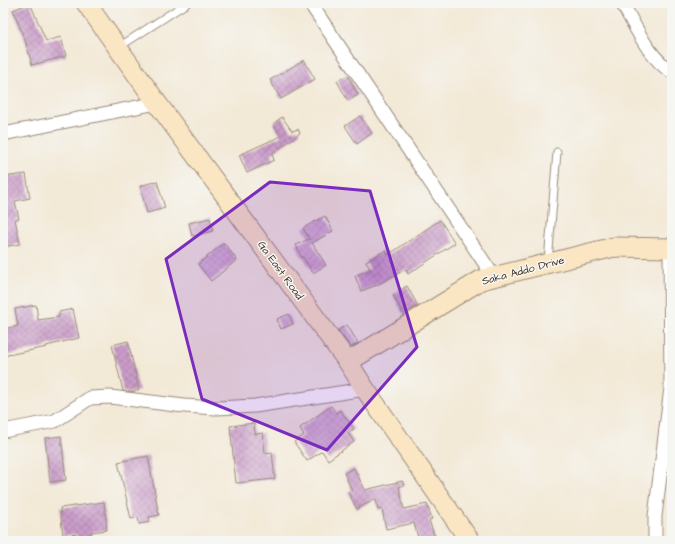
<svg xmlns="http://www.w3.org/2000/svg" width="675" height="544" font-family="'Architects Daughter',sans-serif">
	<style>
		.building { fill: url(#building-cross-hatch) }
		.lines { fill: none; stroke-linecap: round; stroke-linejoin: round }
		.lane-casing { stroke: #978a7a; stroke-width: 9 }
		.street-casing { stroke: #978a7a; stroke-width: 15 }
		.secondary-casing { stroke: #978a7a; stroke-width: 21 }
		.lane { stroke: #fff; stroke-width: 7 }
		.street { stroke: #fff; stroke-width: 13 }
		.secondary { stroke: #fbe6c4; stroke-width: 19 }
		.marked { fill: #7b2cbf; fill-opacity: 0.2; stroke: #7b2cbf; stroke-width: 3; stroke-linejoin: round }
		.labels { text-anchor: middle; stroke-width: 3; stroke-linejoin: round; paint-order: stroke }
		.street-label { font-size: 11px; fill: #3b2a1e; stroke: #f6f6f2 }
	</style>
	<defs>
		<pattern id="building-cross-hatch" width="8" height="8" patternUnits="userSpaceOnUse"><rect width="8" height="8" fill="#cb9dca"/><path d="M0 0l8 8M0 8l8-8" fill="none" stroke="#a680a3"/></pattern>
	</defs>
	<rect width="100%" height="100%" fill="#f6f6f2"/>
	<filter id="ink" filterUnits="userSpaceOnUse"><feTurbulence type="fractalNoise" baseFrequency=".025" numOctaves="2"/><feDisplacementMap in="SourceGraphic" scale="8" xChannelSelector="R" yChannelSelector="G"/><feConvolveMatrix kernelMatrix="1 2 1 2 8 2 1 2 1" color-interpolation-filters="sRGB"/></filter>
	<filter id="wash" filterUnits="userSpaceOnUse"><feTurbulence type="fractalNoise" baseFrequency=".012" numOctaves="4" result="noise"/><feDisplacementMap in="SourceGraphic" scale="16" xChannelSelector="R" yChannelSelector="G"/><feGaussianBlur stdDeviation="0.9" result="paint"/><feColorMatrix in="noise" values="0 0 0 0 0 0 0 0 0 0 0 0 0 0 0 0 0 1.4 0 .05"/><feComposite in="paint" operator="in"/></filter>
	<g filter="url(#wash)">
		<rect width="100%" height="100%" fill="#f3e9d7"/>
		<g id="blocks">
			<!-- building -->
			<g class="building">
				<polygon points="30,3 46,41 61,37 66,56 32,65 26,43 13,10"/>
				<polygon points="304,60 315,79 281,99 270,80"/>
				<polygon points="348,75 358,95 348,101 337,81"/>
				<polygon points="360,116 372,133 357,144 345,126"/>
				<polygon points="282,117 292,131 298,129 300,133 272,154 274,160 247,173 239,155 281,136 273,124"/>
				<polygon points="26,174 30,198 15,201 19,219 15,219 20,244 3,247 3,177"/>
				<polygon points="157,181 165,208 147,213 140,186"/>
				<polygon points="325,216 333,231 312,243 326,265 313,273 303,257 302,258 296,245 309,239 310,240 303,228"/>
				<polygon points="210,218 213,231 192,236 189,223"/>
				<polygon points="440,220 455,243 408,274 406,269 377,285 361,291 355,276 370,269 366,261 386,250 388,255"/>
				<polygon points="224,243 237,260 211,281 198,264"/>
				<polygon points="407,286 418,306 403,314 393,295"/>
				<polygon points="36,305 38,320 59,317 59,312 73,309 79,338 46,346 47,347 3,356 3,329 18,326 15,309"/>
				<polygon points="289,314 293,324 281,329 277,319"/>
				<polygon points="347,325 358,343 351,347 338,330"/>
				<polygon points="128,341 139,390 131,392 123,391 112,345"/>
				<polygon points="331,406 336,413 340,410 354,429 348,433 354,442 328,460 322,451 307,461 294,442 304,435 300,428"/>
				<polygon points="254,423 255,434 263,433 265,453 272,452 275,479 236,483 230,426"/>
				<polygon points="61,436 66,480 50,482 45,438"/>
				<polygon points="148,456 159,515 149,517 150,522 139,524 138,517 131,519 118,462"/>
				<polygon points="354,468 365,490 402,481 404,485 399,487 404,509 427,504 432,519 429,520 436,541 419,541 414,523 386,529 382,509 378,510 376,499 357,509 348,492 352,490 344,473"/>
				<polygon points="104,502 107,530 91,532 92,539 78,541 77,541 76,534 63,536 60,508"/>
			</g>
		</g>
	</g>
	<g filter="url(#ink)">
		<use href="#blocks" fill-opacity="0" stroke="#978a7a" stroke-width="1"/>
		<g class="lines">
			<!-- lane casing -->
			<g class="lane-casing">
				<g id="lane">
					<polyline points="119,47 187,3"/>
					<polyline points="548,262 557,152"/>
				</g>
			</g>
			<!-- street casing -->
			<g class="street-casing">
				<g id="street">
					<polyline points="310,3 494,277"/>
					<path d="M 622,3 C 636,27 648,57 672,72"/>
					<polyline points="3,134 157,103"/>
					<polyline points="3,431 55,421 90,398 110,397 184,406 216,408 255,406 365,389"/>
					<polyline points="655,541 655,516 671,388 670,248"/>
				</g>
			</g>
			<!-- secondary casing -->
			<g class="secondary-casing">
				<g id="secondary">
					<polyline points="86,3 157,103 348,362 365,389 470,541"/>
					<polyline points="348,362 481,280 614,247 672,248"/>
				</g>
			</g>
			<!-- lane -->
			<use href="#lane" class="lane"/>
			<!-- street -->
			<use href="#street" class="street"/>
			<!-- secondary -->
			<use href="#secondary" class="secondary"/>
		</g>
	</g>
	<!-- marked area -->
	<path class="marked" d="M 270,182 L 370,191 L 417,347 L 327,450 L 202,399 L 166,259 Z"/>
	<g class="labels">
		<!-- street labels -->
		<g class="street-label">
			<text transform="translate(281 270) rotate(54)" y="4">Ga East Road</text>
			<text transform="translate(523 270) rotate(-15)" y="4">Saka Addo Drive</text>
		</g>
	</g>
	<!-- margin -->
	<rect width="675" height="544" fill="none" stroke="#f6f6f2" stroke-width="16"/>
</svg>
